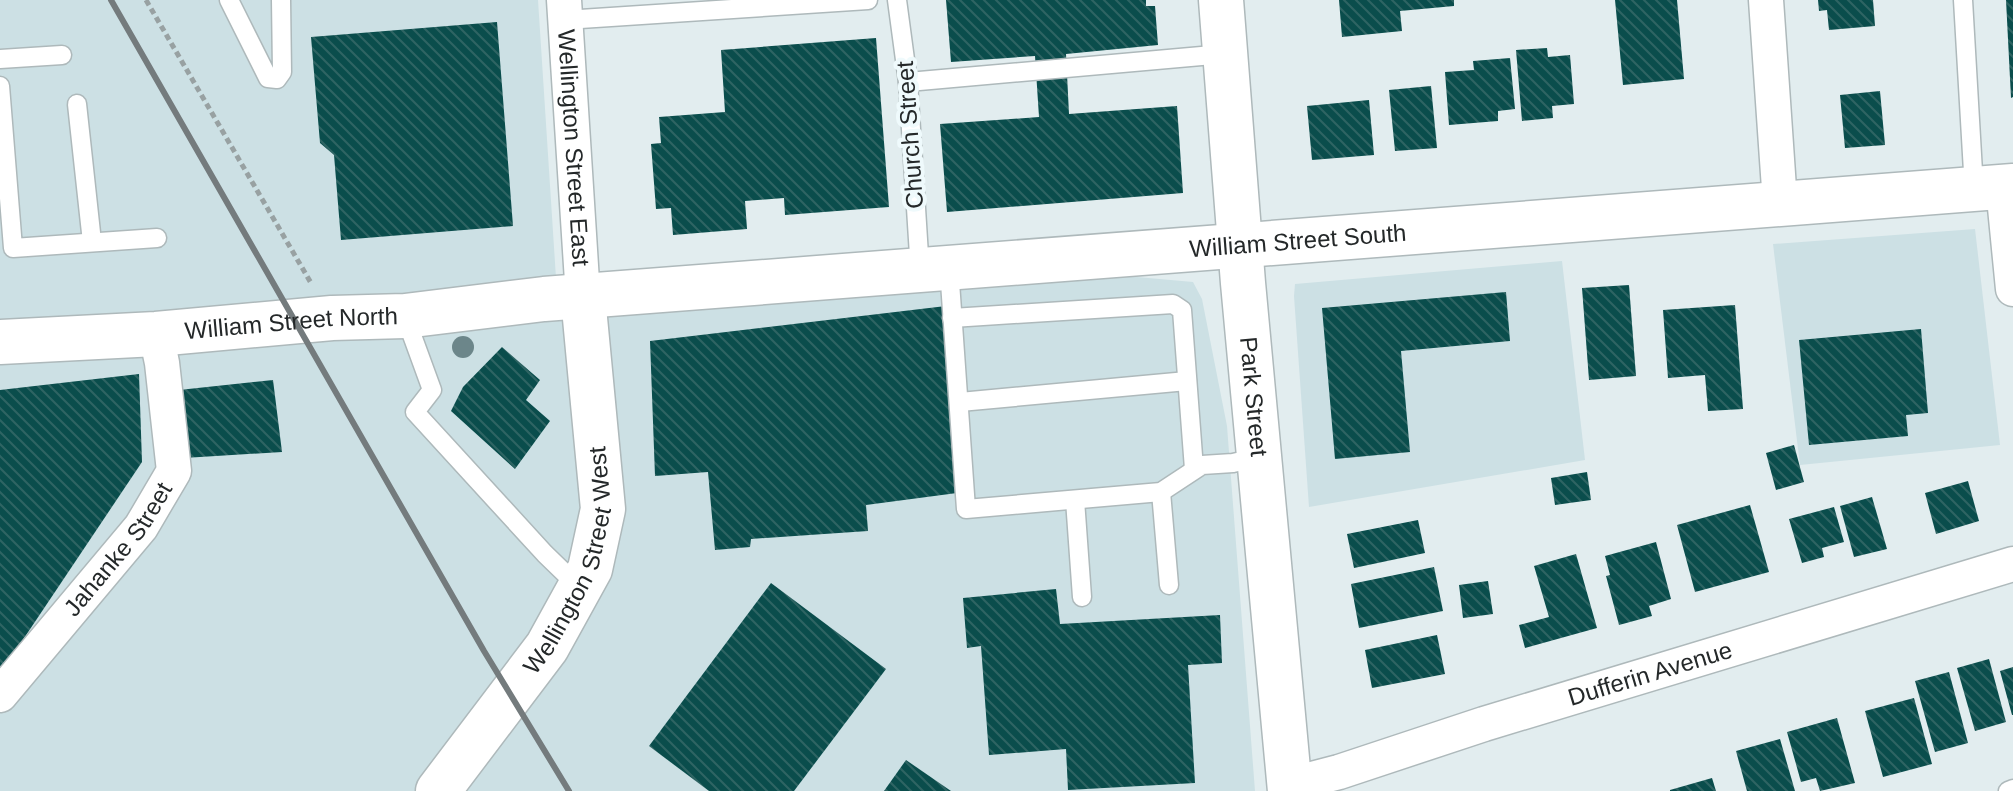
<svg xmlns="http://www.w3.org/2000/svg" width="2013" height="791" font-family="Arial,sans-serif">
	<style>
		.built { fill: #cce0e4 }
		.building { fill: url(#building-back-hatch) }
		.lines { fill: none; stroke-linecap: round; stroke-linejoin: round }
		.lane-casing { stroke: #aeb9bb; stroke-width: 21 }
		.street-casing { stroke: #aeb9bb; stroke-width: 37 }
		.secondary-casing { stroke: #aeb9bb; stroke-width: 47 }
		.path { stroke: #98a1a2; stroke-width: 5; stroke-dasharray: 6 4; stroke-linecap: butt }
		.lane { stroke: #fff; stroke-width: 18 }
		.street { stroke: #fff; stroke-width: 34 }
		.secondary { stroke: #fff; stroke-width: 44 }
		.rail { stroke: #747b7d; stroke-width: 6 }
		.tree { fill: #6c868a }
		.labels { text-anchor: middle; stroke-width: 8; stroke-linejoin: round; paint-order: stroke }
		.street-label { font-size: 24px; fill: #242829; stroke: #effafc }
	</style>
	<defs>
		<pattern id="building-back-hatch" width="6" height="6" patternUnits="userSpaceOnUse" patternTransform="scale(2)"><rect width="6" height="6" fill="#0a4d4c"/><path d="M-1 5l2 2M0 0l6 6M5-1l2 2" fill="none" stroke="#2e6463"/></pattern>
	</defs>
	<rect width="100%" height="100%" fill="#e2edef"/>
	<!-- built -->
	<g class="built">
		<polygon points="0,0 538,0 558,309 1070,271 1193,282 1202,299 1227,426 1255,791 0,791"/>
		<polygon points="1975,229 2000,445 1800,465 1773,244"/>
		<polygon points="1562,261 1585,460 1309,507 1294,296 1295,284"/>
	</g>
	<!-- building -->
	<g class="building">
		<polygon points="946,0 1146,0 1146,6 1155,6 1158,45 1066,54 1069,114 1177,106 1183,193 947,212 940,124 1039,117 1035,56 951,62"/>
		<polygon points="1339,0 1454,0 1454,6 1400,11 1402,31 1342,37"/>
		<polygon points="1615,0 1677,0 1684,79 1623,85"/>
		<polygon points="1818,0 1873,0 1875,26 1829,30 1827,10 1819,11"/>
		<polygon points="2006,0 2013,0 2013,97 2011,98"/>
		<polygon points="497,22 513,226 341,240 334,155 320,143 311,37"/>
		<polygon points="876,38 889,207 785,215 784,198 745,201 747,229 673,235 671,208 656,209 651,144 661,143 659,117 725,112 721,50"/>
		<polygon points="1547,48 1548,57 1570,55 1574,104 1552,106 1553,118 1522,121 1516,50"/>
		<polygon points="1510,58 1515,109 1498,111 1498,121 1449,125 1445,72 1474,70 1473,61"/>
		<polygon points="1431,86 1437,148 1395,151 1389,90"/>
		<polygon points="1880,91 1885,145 1845,148 1840,95"/>
		<polygon points="1369,100 1374,155 1312,160 1307,106"/>
		<polygon points="1629,285 1636,376 1589,380 1582,288"/>
		<polygon points="1506,292 1510,341 1401,351 1410,452 1335,459 1322,308"/>
		<polygon points="1735,305 1743,409 1708,411 1705,375 1668,378 1663,310"/>
		<polygon points="946,306 957,493 866,505 868,531 751,539 750,547 715,550 708,472 655,476 650,341"/>
		<polygon points="1921,329 1928,413 1906,415 1908,436 1809,445 1799,340"/>
		<polygon points="502,347 540,380 526,400 550,421 515,469 451,411 463,387"/>
		<polygon points="139,374 142,462 0,674 0,390"/>
		<polygon points="273,380 282,452 184,458 179,390"/>
		<polygon points="1794,445 1804,482 1776,490 1766,453"/>
		<polygon points="1587,472 1591,500 1555,505 1551,478"/>
		<polygon points="1968,481 1979,521 1936,534 1925,493"/>
		<polygon points="1872,497 1887,549 1854,557 1840,506"/>
		<polygon points="1750,505 1769,572 1695,592 1677,525"/>
		<polygon points="1834,507 1844,542 1822,548 1824,557 1802,563 1789,519"/>
		<polygon points="1418,520 1425,553 1354,568 1347,534"/>
		<polygon points="1656,542 1671,599 1649,606 1652,616 1619,625 1606,576 1610,575 1605,556"/>
		<polygon points="1576,554 1597,628 1525,648 1519,625 1549,617 1534,566"/>
		<polygon points="1434,567 1443,611 1359,628 1351,584"/>
		<polygon points="1488,581 1493,614 1463,618 1459,585"/>
		<polygon points="771,583 886,669 794,791 709,791 649,746"/>
		<polygon points="1056,589 1060,624 1220,615 1222,663 1188,665 1195,783 1068,790 1066,749 989,755 981,646 967,648 963,598"/>
		<polygon points="1437,635 1445,674 1372,688 1365,650"/>
		<polygon points="1989,659 2006,722 1975,731 1957,668"/>
		<polygon points="2013,667 2013,715 2012,715 2000,671"/>
		<polygon points="1949,672 1968,743 1935,752 1915,681"/>
		<polygon points="1914,698 1932,764 1883,777 1865,711"/>
		<polygon points="1837,718 1855,783 1820,791 1816,778 1801,782 1787,732"/>
		<polygon points="1780,739 1795,791 1747,791 1736,751"/>
		<polygon points="906,760 951,791 884,791"/>
		<polygon points="1712,778 1716,791 1670,791 1670,790"/>
	</g>
	<g class="lines">
		<!-- lane casing -->
		<g class="lane-casing">
			<g id="lane">
				<polyline points="229,0 268,78 277,79 282,72 281,0"/>
				<polyline points="897,0 908,82 920,271"/>
				<polyline points="1963,0 1974,189"/>
				<polyline points="565,20 868,0"/>
				<polyline points="0,59 62,55"/>
				<polyline points="908,82 1224,54"/>
				<polyline points="0,86 13,248 157,238"/>
				<polyline points="77,104 92,242"/>
				<polyline points="949,268 966,509 1161,492 1202,465 1233,463 1259,457"/>
				<polyline points="405,316 432,390 415,412 545,554 579,587"/>
				<polyline points="952,318 1173,304 1182,310 1194,469"/>
				<polyline points="960,402 1187,381"/>
				<polyline points="1161,492 1169,585"/>
				<polyline points="1075,500 1082,597"/>
				<polyline points="2008,791 2013,789"/>
			</g>
		</g>
		<!-- street casing -->
		<g class="street-casing">
			<g id="street">
				<path id="s1" d="M 564,0 L 583,297"/>
				<polyline points="1766,0 1780,203"/>
				<polyline points="2003,187 2013,289"/>
				<path id="s2" d="M 0,695 L 141,527 L 174,471 L 162,363 L 156,334"/>
				<path id="s3" d="M 1289,785 L 1339,772 L 1484,724 L 2013,564"/>
			</g>
		</g>
		<!-- secondary casing -->
		<g class="secondary-casing">
			<g id="secondary">
				<path id="s4" d="M 1221,0 L 1243,283 L 1290,791"/>
				<path id="s5" d="M 0,342 L 156,334 L 332,318 L 405,316 L 544,299 L 2013,186"/>
				<path id="s6" d="M 438,791 L 547,647 L 590,569 L 603,509 L 583,297"/>
			</g>
		</g>
		<!-- path -->
		<polyline class="path" points="146,0 311,283"/>
		<!-- lane -->
		<use href="#lane" class="lane"/>
		<!-- street -->
		<use href="#street" class="street"/>
		<!-- secondary -->
		<use href="#secondary" class="secondary"/>
		<!-- rail -->
		<polyline class="rail" points="111,0 484,651 569,791"/>
	</g>
	<!-- trees -->
	<circle class="tree" cx="463" cy="347" r="11"/>
	<g class="labels">
		<!-- street labels -->
		<g class="street-label">
			<text transform="translate(910 135) rotate(-94)" y="8">Church Street</text>
			<text dy="8" stroke="none"><textPath href="#s1" startOffset="148">Wellington Street East</textPath></text>
			<text dy="8" stroke="none"><textPath href="#s5" startOffset="1302">William Street South</textPath></text>
			<text dy="8" stroke="none"><textPath href="#s5" startOffset="292">William Street North</textPath></text>
			<text dy="8" stroke="none"><textPath href="#s4" startOffset="398">Park Street</textPath></text>
			<text dy="8" stroke="none"><textPath href="#s2" startOffset="188">Jahanke Street</textPath></text>
			<text dy="8" stroke="none"><textPath href="#s6" startOffset="272">Wellington Street West</textPath></text>
			<text dy="8" stroke="none"><textPath href="#s3" startOffset="378">Dufferin Avenue</textPath></text>
		</g>
	</g>
</svg>
